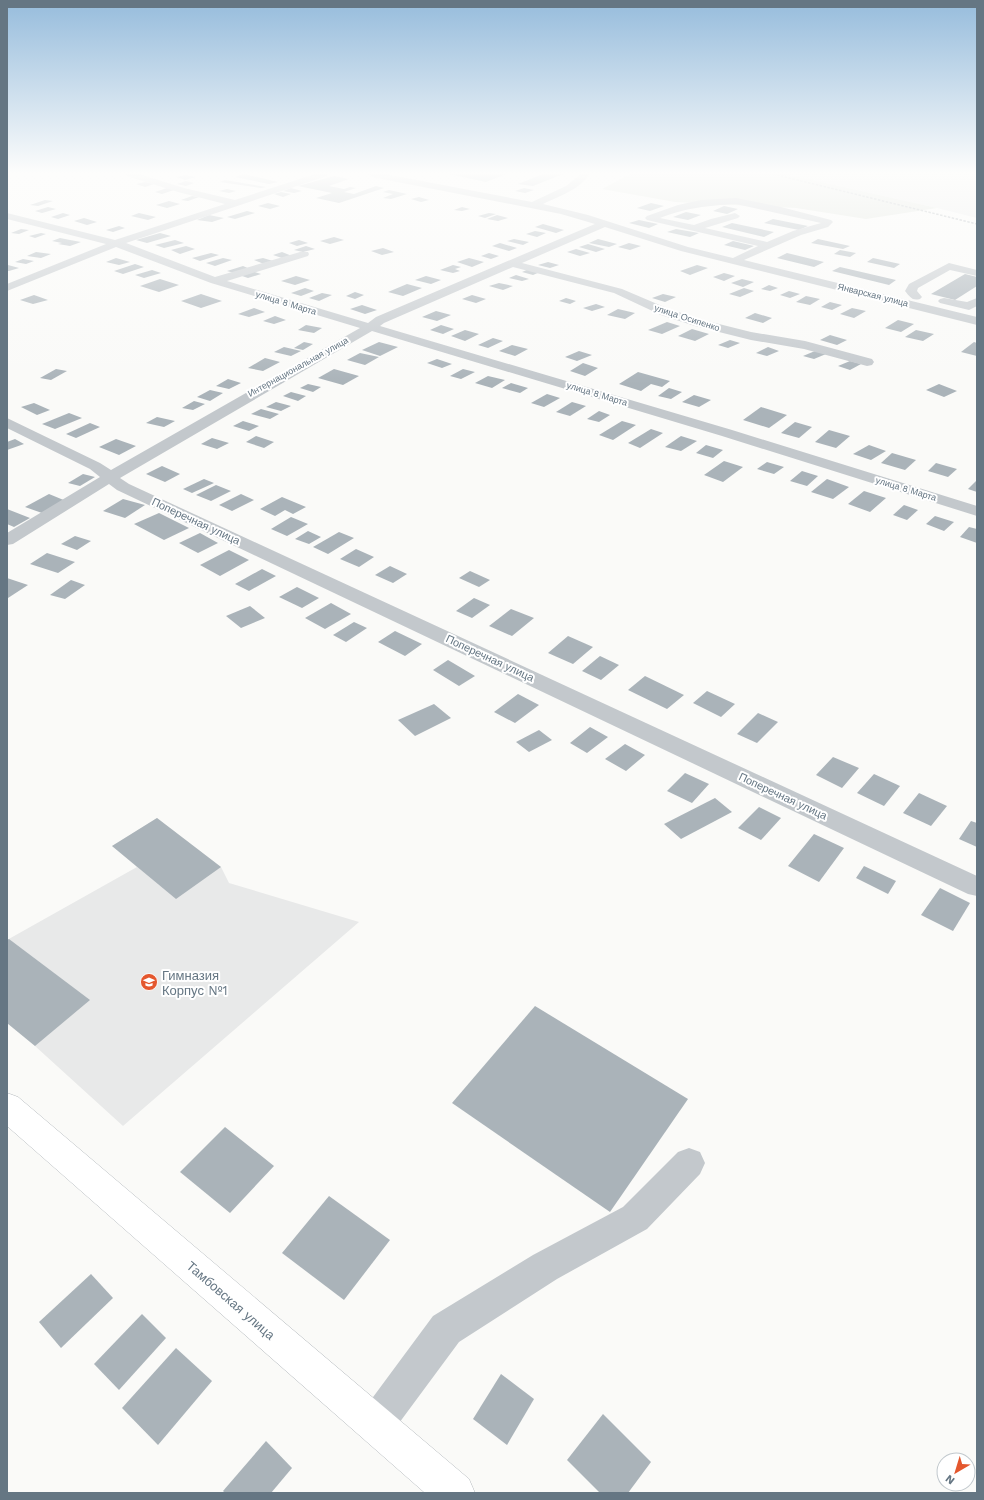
<svg xmlns="http://www.w3.org/2000/svg" width="984" height="1500" font-family="'Work Sans',sans-serif">
	<style>
		.built { fill: #e8e9e9 }
		.green { fill: #dadfd7 }
		.building { fill: #aab3b9 }
		.lines { fill: none; stroke-linecap: round; stroke-linejoin: round }
		.major-casing { stroke: #b5babe; stroke-width: 1 }
		.minor { fill: #c3c8cc; fill-rule: evenodd }
		.major { fill: #fff; fill-rule: evenodd }
		.rail { stroke: #a2aab0; stroke-width: 1.5; stroke-dasharray: 2.5 1.5; stroke-linecap: butt }
		.labels { text-anchor: middle; stroke-width: 4; stroke-linejoin: round; paint-order: stroke }
		.far-street-label { font-size: 9px; fill: #657683; stroke: #fff }
		.street-label { font-size: 11px; fill: #657683; stroke: #fff }
		.near-poi-label { font-size: 13px; fill: #657683; stroke: #fff; text-anchor: start }
		.near-street-label { font-size: 13px; fill: #657683; stroke: #fff }
	</style>
	<rect width="100%" height="100%" fill="#fafaf8"/>
	<!-- built -->
	<g class="built">
		<polygon points="786,174 977,174 977,218 937,208"/>
		<polygon points="157,818 221,867 229,883 359,922 123,1126 35,1046 7,1023 7,940 137,867 112,846"/>
	</g>
	<!-- green -->
	<polygon class="green" points="630,174 786,174 937,208 866,219 796,208 675,202 602,189"/>
	<!-- building -->
	<g class="building">
		<polygon points="244,174 278,182 269,184 235,177"/>
		<polygon points="449,174 506,174 486,182"/>
		<polygon points="543,174 563,174 533,186 518,184"/>
		<polygon points="186,175 196,177 185,180 176,177"/>
		<polygon points="334,176 349,179 329,186 344,189 350,187 356,188 344,192 354,194 376,186 384,188 339,203 316,198 332,193 298,186"/>
		<polygon points="225,180 266,187 261,188 220,182"/>
		<polygon points="186,181 194,183 186,186 177,184"/>
		<polygon points="145,182 154,184 145,187 136,184"/>
		<polygon points="167,188 174,190 162,194 155,192"/>
		<polygon points="291,188 302,191 294,193 283,191"/>
		<polygon points="524,188 534,190 525,193 515,191"/>
		<polygon points="227,189 236,191 229,193 219,191"/>
		<polygon points="389,190 407,194 391,199 383,198 393,194 383,192"/>
		<polygon points="281,192 291,194 283,197 274,194"/>
		<polygon points="192,196 199,197 188,201 181,200"/>
		<polygon points="419,197 429,200 421,202 411,199"/>
		<polygon points="45,200 53,201 38,206 30,205"/>
		<polygon points="169,201 180,204 167,208 156,205"/>
		<polygon points="268,203 280,206 270,209 258,206"/>
		<polygon points="651,203 664,206 650,211 637,208"/>
		<polygon points="724,206 738,209 727,214 713,211"/>
		<polygon points="48,207 56,209 42,213 35,211"/>
		<polygon points="462,207 470,209 462,211 454,210"/>
		<polygon points="247,211 255,213 235,219 227,217"/>
		<polygon points="686,212 701,215 688,220 673,217"/>
		<polygon points="63,213 70,215 58,219 51,217"/>
		<polygon points="139,213 156,217 148,220 131,216"/>
		<polygon points="489,213 496,214 485,218 478,216"/>
		<polygon points="209,215 224,218 212,222 197,220"/>
		<polygon points="497,215 508,218 498,221 487,219"/>
		<polygon points="84,218 97,222 87,225 74,221"/>
		<polygon points="773,219 808,226 799,230 764,223"/>
		<polygon points="639,220 658,224 649,228 629,223"/>
		<polygon points="732,223 774,232 764,237 722,227"/>
		<polygon points="543,224 564,230 556,233 535,227"/>
		<polygon points="119,226 125,228 113,232 106,230"/>
		<polygon points="21,229 29,230 19,234 11,233"/>
		<polygon points="676,229 699,233 690,237 667,232"/>
		<polygon points="535,231 546,233 537,237 526,234"/>
		<polygon points="41,233 46,234 35,238 29,236"/>
		<polygon points="160,233 171,236 147,243 136,240"/>
		<polygon points="334,237 344,240 330,244 320,241"/>
		<polygon points="60,238 70,240 81,242 70,246 58,244 62,243 52,241"/>
		<polygon points="514,239 529,242 523,245 507,241"/>
		<polygon points="598,239 617,244 609,247 589,243"/>
		<polygon points="818,239 850,246 843,249 811,243"/>
		<polygon points="175,240 184,243 164,248 155,245"/>
		<polygon points="299,240 308,243 297,246 289,243"/>
		<polygon points="733,241 754,246 745,250 724,245"/>
		<polygon points="500,243 517,248 509,251 492,246"/>
		<polygon points="629,243 641,246 630,250 618,247"/>
		<polygon points="588,244 605,249 596,252 579,247"/>
		<polygon points="186,246 195,249 180,254 171,250"/>
		<polygon points="306,246 315,249 303,252 294,250"/>
		<polygon points="383,248 394,252 382,255 371,251"/>
		<polygon points="576,249 590,253 580,256 567,252"/>
		<polygon points="840,250 856,253 850,257 834,254"/>
		<polygon points="36,252 51,254 41,258 27,256"/>
		<polygon points="282,252 292,256 282,258 273,255"/>
		<polygon points="211,253 219,255 200,261 192,258"/>
		<polygon points="489,253 499,256 491,259 481,256"/>
		<polygon points="787,253 824,262 814,267 777,258"/>
		<polygon points="116,258 130,262 119,265 106,262"/>
		<polygon points="223,258 232,260 215,266 206,263"/>
		<polygon points="263,258 273,261 264,264 254,260"/>
		<polygon points="469,258 484,262 472,267 457,262"/>
		<polygon points="873,258 900,264 894,268 867,262"/>
		<polygon points="23,259 34,261 26,264 15,262"/>
		<polygon points="548,262 559,265 550,268 538,265"/>
		<polygon points="135,264 144,267 123,274 114,271"/>
		<polygon points="8,265 19,268 9,271 7,271"/>
		<polygon points="453,265 461,267 455,269 460,271 453,273 440,270"/>
		<polygon points="697,265 708,268 690,275 680,271"/>
		<polygon points="243,266 250,269 234,273 227,271"/>
		<polygon points="840,267 896,280 889,285 832,271"/>
		<polygon points="529,269 540,272 533,275 522,272"/>
		<polygon points="152,270 161,273 144,278 135,275"/>
		<polygon points="252,271 261,274 248,278 239,275"/>
		<polygon points="724,273 735,276 724,281 713,277"/>
		<polygon points="965,274 977,277 977,286 955,300 931,294"/>
		<polygon points="516,275 529,279 522,281 509,278"/>
		<polygon points="296,276 310,280 295,285 281,281"/>
		<polygon points="426,276 441,280 431,284 415,280"/>
		<polygon points="160,279 179,285 159,292 140,286"/>
		<polygon points="742,279 754,282 743,287 731,283"/>
		<polygon points="499,283 513,286 503,290 489,286"/>
		<polygon points="407,284 422,288 403,296 388,292"/>
		<polygon points="769,285 778,288 770,291 761,289"/>
		<polygon points="305,288 314,291 301,296 291,293"/>
		<polygon points="744,288 754,291 740,297 729,294"/>
		<polygon points="789,291 800,294 790,298 780,295"/>
		<polygon points="355,292 364,295 355,299 346,296"/>
		<polygon points="322,293 332,295 319,301 309,298"/>
		<polygon points="201,294 222,301 201,308 181,301"/>
		<polygon points="663,294 676,297 665,302 652,298"/>
		<polygon points="34,295 48,300 33,304 20,300"/>
		<polygon points="472,295 486,299 476,303 462,299"/>
		<polygon points="806,296 820,299 810,305 796,302"/>
		<polygon points="566,298 576,301 570,304 559,301"/>
		<polygon points="830,302 842,305 832,310 821,307"/>
		<polygon points="596,304 605,307 592,311 583,308"/>
		<polygon points="362,305 377,310 365,314 350,309"/>
		<polygon points="254,308 265,312 249,317 238,314"/>
		<polygon points="852,308 866,311 854,318 840,314"/>
		<polygon points="618,309 635,313 625,319 607,315"/>
		<polygon points="436,311 451,315 437,321 422,317"/>
		<polygon points="755,313 772,318 763,323 745,318"/>
		<polygon points="275,316 286,320 274,324 263,321"/>
		<polygon points="898,320 914,324 901,332 885,328"/>
		<polygon points="667,322 680,326 662,334 648,330"/>
		<polygon points="306,325 322,328 314,333 298,330"/>
		<polygon points="441,325 454,329 443,334 430,330"/>
		<polygon points="692,329 709,334 695,341 678,336"/>
		<polygon points="465,330 479,334 465,341 451,336"/>
		<polygon points="916,330 934,334 923,341 905,337"/>
		<polygon points="830,335 847,340 837,345 820,340"/>
		<polygon points="493,338 503,341 488,348 478,345"/>
		<polygon points="730,340 740,343 728,348 718,345"/>
		<polygon points="304,342 313,344 303,350 294,348"/>
		<polygon points="379,342 398,347 380,356 362,350"/>
		<polygon points="974,342 977,343 977,356 961,352"/>
		<polygon points="512,345 528,349 515,356 499,351"/>
		<polygon points="284,347 301,351 291,356 274,352"/>
		<polygon points="768,347 779,351 767,356 756,353"/>
		<polygon points="579,351 592,355 577,361 565,357"/>
		<polygon points="815,351 826,354 814,359 803,356"/>
		<polygon points="360,353 379,357 365,365 347,360"/>
		<polygon points="265,358 280,362 263,371 248,368"/>
		<polygon points="437,359 452,364 442,368 427,363"/>
		<polygon points="850,361 861,364 850,370 838,366"/>
		<polygon points="583,363 598,368 585,376 570,371"/>
		<polygon points="56,369 67,371 51,380 40,378"/>
		<polygon points="334,369 359,376 343,385 318,378"/>
		<polygon points="463,369 475,372 461,379 450,376"/>
		<polygon points="638,372 670,381 662,387 651,384 641,391 619,384"/>
		<polygon points="488,376 505,380 492,388 475,383"/>
		<polygon points="228,379 241,383 229,389 216,386"/>
		<polygon points="511,383 528,388 520,393 502,388"/>
		<polygon points="308,384 321,387 313,392 300,388"/>
		<polygon points="939,384 957,391 944,397 926,390"/>
		<polygon points="669,388 682,392 671,399 658,396"/>
		<polygon points="210,390 223,393 210,401 197,397"/>
		<polygon points="291,392 306,396 298,401 283,396"/>
		<polygon points="547,394 560,398 544,407 531,403"/>
		<polygon points="694,395 711,400 699,407 682,402"/>
		<polygon points="194,401 205,404 193,410 182,408"/>
		<polygon points="276,402 291,406 281,411 266,407"/>
		<polygon points="572,402 586,406 570,416 556,412"/>
		<polygon points="34,403 50,410 37,415 21,407"/>
		<polygon points="761,407 787,415 769,428 743,420"/>
		<polygon points="261,409 279,414 270,419 251,414"/>
		<polygon points="599,411 610,415 599,422 587,419"/>
		<polygon points="69,413 82,418 55,429 42,424"/>
		<polygon points="157,417 175,421 164,427 146,423"/>
		<polygon points="243,421 259,426 249,431 233,426"/>
		<polygon points="622,421 636,425 613,440 599,435"/>
		<polygon points="795,422 812,427 799,438 781,433"/>
		<polygon points="90,423 100,427 76,438 66,434"/>
		<polygon points="651,429 663,433 640,448 628,443"/>
		<polygon points="829,430 850,436 836,448 815,442"/>
		<polygon points="256,436 274,442 264,448 246,442"/>
		<polygon points="681,436 697,441 681,451 665,447"/>
		<polygon points="212,438 229,443 217,449 201,444"/>
		<polygon points="15,439 24,444 7,450 7,442"/>
		<polygon points="116,439 136,446 119,455 99,447"/>
		<polygon points="706,445 723,450 713,458 696,453"/>
		<polygon points="869,445 886,451 871,460 853,454"/>
		<polygon points="892,453 916,460 905,470 881,463"/>
		<polygon points="724,461 743,467 723,482 704,475"/>
		<polygon points="767,462 784,467 774,474 757,469"/>
		<polygon points="936,463 957,469 948,477 928,471"/>
		<polygon points="162,466 180,474 165,482 146,474"/>
		<polygon points="802,471 818,476 807,486 790,481"/>
		<polygon points="83,474 95,477 80,486 68,483"/>
		<polygon points="204,479 214,483 192,493 183,489"/>
		<polygon points="827,479 849,487 833,499 811,492"/>
		<polygon points="977,480 977,492 968,489"/>
		<polygon points="216,485 231,491 211,501 196,495"/>
		<polygon points="864,491 886,498 870,512 848,504"/>
		<polygon points="49,494 66,501 42,513 25,507"/>
		<polygon points="241,494 254,500 232,511 219,505"/>
		<polygon points="282,497 306,507 293,514 285,510 275,516 260,509"/>
		<polygon points="123,499 145,505 125,518 103,511"/>
		<polygon points="904,505 918,510 907,520 893,515"/>
		<polygon points="7,509 30,518 14,527 7,524"/>
		<polygon points="159,513 189,528 164,540 134,524"/>
		<polygon points="935,516 954,522 944,531 926,524"/>
		<polygon points="291,517 308,524 287,536 271,529"/>
		<polygon points="969,527 977,529 977,543 960,537"/>
		<polygon points="308,531 321,537 309,544 295,539"/>
		<polygon points="339,532 354,538 328,554 313,547"/>
		<polygon points="200,533 218,543 198,553 179,543"/>
		<polygon points="75,536 91,541 77,550 61,544"/>
		<polygon points="356,549 374,557 359,567 340,559"/>
		<polygon points="229,550 249,560 220,576 200,565"/>
		<polygon points="47,553 75,562 58,573 30,564"/>
		<polygon points="390,566 407,574 393,583 375,575"/>
		<polygon points="262,569 276,576 249,591 235,584"/>
		<polygon points="470,571 490,580 479,587 459,578"/>
		<polygon points="7,578 28,585 8,598 7,597"/>
		<polygon points="71,580 85,585 65,599 50,595"/>
		<polygon points="297,587 319,598 302,608 279,597"/>
		<polygon points="474,598 490,605 472,618 456,611"/>
		<polygon points="331,603 351,614 325,629 305,618"/>
		<polygon points="250,606 265,618 241,628 226,616"/>
		<polygon points="511,609 534,618 512,636 489,626"/>
		<polygon points="354,622 367,628 346,642 333,635"/>
		<polygon points="395,631 422,644 405,656 378,642"/>
		<polygon points="568,636 593,647 573,664 548,653"/>
		<polygon points="600,656 619,665 601,680 582,671"/>
		<polygon points="448,660 475,676 459,686 433,670"/>
		<polygon points="645,676 684,695 667,709 628,690"/>
		<polygon points="707,691 735,704 721,717 693,703"/>
		<polygon points="518,694 539,705 515,723 494,712"/>
		<polygon points="434,704 451,718 415,736 398,720"/>
		<polygon points="758,713 778,722 757,743 737,734"/>
		<polygon points="590,727 608,737 587,753 570,743"/>
		<polygon points="539,730 552,740 529,752 516,742"/>
		<polygon points="625,744 645,755 626,771 605,759"/>
		<polygon points="833,757 859,768 842,788 816,775"/>
		<polygon points="685,773 709,784 692,803 667,791"/>
		<polygon points="874,774 900,786 884,806 857,793"/>
		<polygon points="919,793 947,806 931,826 903,813"/>
		<polygon points="715,798 732,812 681,839 664,824"/>
		<polygon points="759,807 781,818 761,840 738,828"/>
		<polygon points="157,818 221,867 176,899 112,846"/>
		<polygon points="971,821 977,823 977,847 959,839"/>
		<polygon points="814,834 844,848 819,882 788,866"/>
		<polygon points="864,866 896,881 888,894 856,878"/>
		<polygon points="940,888 970,903 953,931 921,915"/>
		<polygon points="9,939 90,1000 35,1046 7,1023 7,940"/>
		<polygon points="535,1006 688,1099 610,1212 452,1103"/>
		<polygon points="225,1127 274,1166 230,1213 180,1172"/>
		<polygon points="329,1196 390,1240 344,1300 282,1253"/>
		<polygon points="91,1274 113,1298 61,1348 39,1322"/>
		<polygon points="142,1314 166,1338 119,1390 94,1364"/>
		<polygon points="176,1348 212,1381 158,1445 122,1408"/>
		<polygon points="501,1374 534,1399 507,1445 473,1419"/>
		<polygon points="603,1414 651,1462 628,1493 600,1493 567,1460"/>
		<polygon points="266,1441 292,1468 271,1493 225,1493 223,1491"/>
	</g>
	<g class="lines">
		<!-- major casing -->
		<g class="major-casing">
			<polygon id="major" points="7,1093 18,1097 469,1479 475,1493 425,1493 7,1126"/>
		</g>
		<!-- minor -->
		<g class="minor">
			<path d="M 126,174 L 139,174 L 184,188 L 235,200 L 315,174 L 328,174 L 327,176 L 126,243 L 215,277 L 300,252 L 308,252 L 309,254 L 308,256 L 227,281 L 368,323 L 376,317 L 595,224 L 561,214 L 372,177 L 368,174 L 385,174 L 532,202 L 566,186 L 581,174 L 590,174 C 579,190 559,196 543,204 L 588,215 L 688,247 L 733,258 L 758,246 L 647,220 L 645,218 L 647,216 L 678,205 L 701,200 L 736,198 L 781,207 L 831,220 L 833,222 L 828,227 L 801,235 L 744,260 L 977,317 L 977,325 L 681,251 L 605,227 L 522,263 L 622,289 L 669,309 L 703,320 L 751,332 L 805,341 L 872,359 L 874,362 L 872,365 L 867,366 L 804,349 L 751,340 L 695,326 L 661,315 L 614,293 L 513,267 L 384,323 L 380,326 L 732,430 L 977,506 L 977,516 L 722,436 L 372,331 L 120,478 L 129,484 L 977,876 L 977,896 L 968,894 L 117,490 L 109,484 L 13,544 L 7,545 L 7,533 L 100,477 L 90,469 L 7,428 L 7,418 L 100,463 L 111,470 L 360,328 L 211,283 L 116,247 L 7,291 L 7,284 L 106,244 L 7,219 L 7,213 L 115,240 L 225,204 L 178,192 L 127,176 ZM 736,204 L 821,223 L 793,231 L 767,242 L 705,228 L 738,218 L 740,216 L 735,213 L 711,219 L 694,225 L 660,218 C 689,207 706,206 736,204 Z"/>
			<path d="M 949,263 L 977,270 L 977,276 L 950,270 L 918,288 L 917,291 L 922,297 L 920,299 C 912,301 910,297 905,291 L 909,284 Z"/>
			<polygon points="944,298 967,302 977,298 977,306 969,310 940,303 938,301 940,299"/>
			<polygon points="689,1148 700,1152 705,1163 700,1174 647,1229 557,1279 459,1342 388,1438 375,1444 362,1438 356,1425 362,1412 433,1316 533,1255 623,1207 678,1152"/>
		</g>
		<!-- major -->
		<use href="#major" class="major"/>
		<!-- rail -->
		<polyline class="rail" points="773,174 977,224"/>
	</g>
	<!-- sky -->
	<linearGradient id="sky" x2="0" y2="1"><stop stop-color="#96bcdc"/><stop offset="0.45" stop-color="#fdfdfc"/><stop offset="1" stop-color="#fdfdfc" stop-opacity="0"/></linearGradient>
	<rect width="984" height="384" fill="url(#sky)"/>
	<!-- icons -->
	<defs>
		<g id="school-disc" transform="scale(0.9)"><circle r="9.5" fill="#e4572e" stroke="#fff"/><path d="M0-5L7-2L0 1L-7-2ZM-4 1L0 2.5L4 1V4Q0 6-4 4Z" fill="#fff"/></g>
	</defs>
	<g fill-rule="evenodd">
		<use href="#school-disc" x="149" y="982"/>
	</g>
	<g class="labels">
		<!-- far-street labels -->
		<g class="far-street-label">
			<text transform="translate(873 295) rotate(14)" y="3">Январская улица</text>
			<text transform="translate(286 303) rotate(17)" y="3">улица 8 Марта</text>
			<text transform="translate(687 318) rotate(18)" y="3">улица Осипенко</text>
			<text transform="translate(298 367) rotate(-29)" y="3">Интернациональная улица</text>
			<text transform="translate(597 394) rotate(17)" y="3">улица 8 Марта</text>
			<text transform="translate(906 489) rotate(17)" y="3">улица 8 Марта</text>
		</g>
		<!-- street labels -->
		<g class="street-label">
			<text transform="translate(196 521) rotate(25)" y="4">Поперечная улица</text>
			<text transform="translate(490 658) rotate(25)" y="4">Поперечная улица</text>
			<text transform="translate(783 796) rotate(25)" y="4">Поперечная улица</text>
		</g>
		<!-- near-poi labels -->
		<g class="near-poi-label">
			<text x="162" y="980">Гимназия<tspan x="162" dy="15">Корпус №1</tspan></text>
		</g>
		<!-- near-street labels -->
		<g class="near-street-label">
			<text transform="translate(231 1300) rotate(41)" y="5">Тамбовская улица</text>
		</g>
	</g>
	<!-- border -->
	<rect width="984" height="1500" fill="none" stroke="#657683" stroke-width="16"/>
	<!-- north arrow -->
	<g transform="translate(956 1472) rotate(218)"><circle r="19" fill="#ffffff" stroke="#c1c8cd"/>
	<path d="M0-3L7 15L0 10L-7 15Z" fill="#e4572e"/>
	<text y="-6" font-size="11" font-weight="bold" text-anchor="middle" fill="#657683">N</text>
	</g>
</svg>
